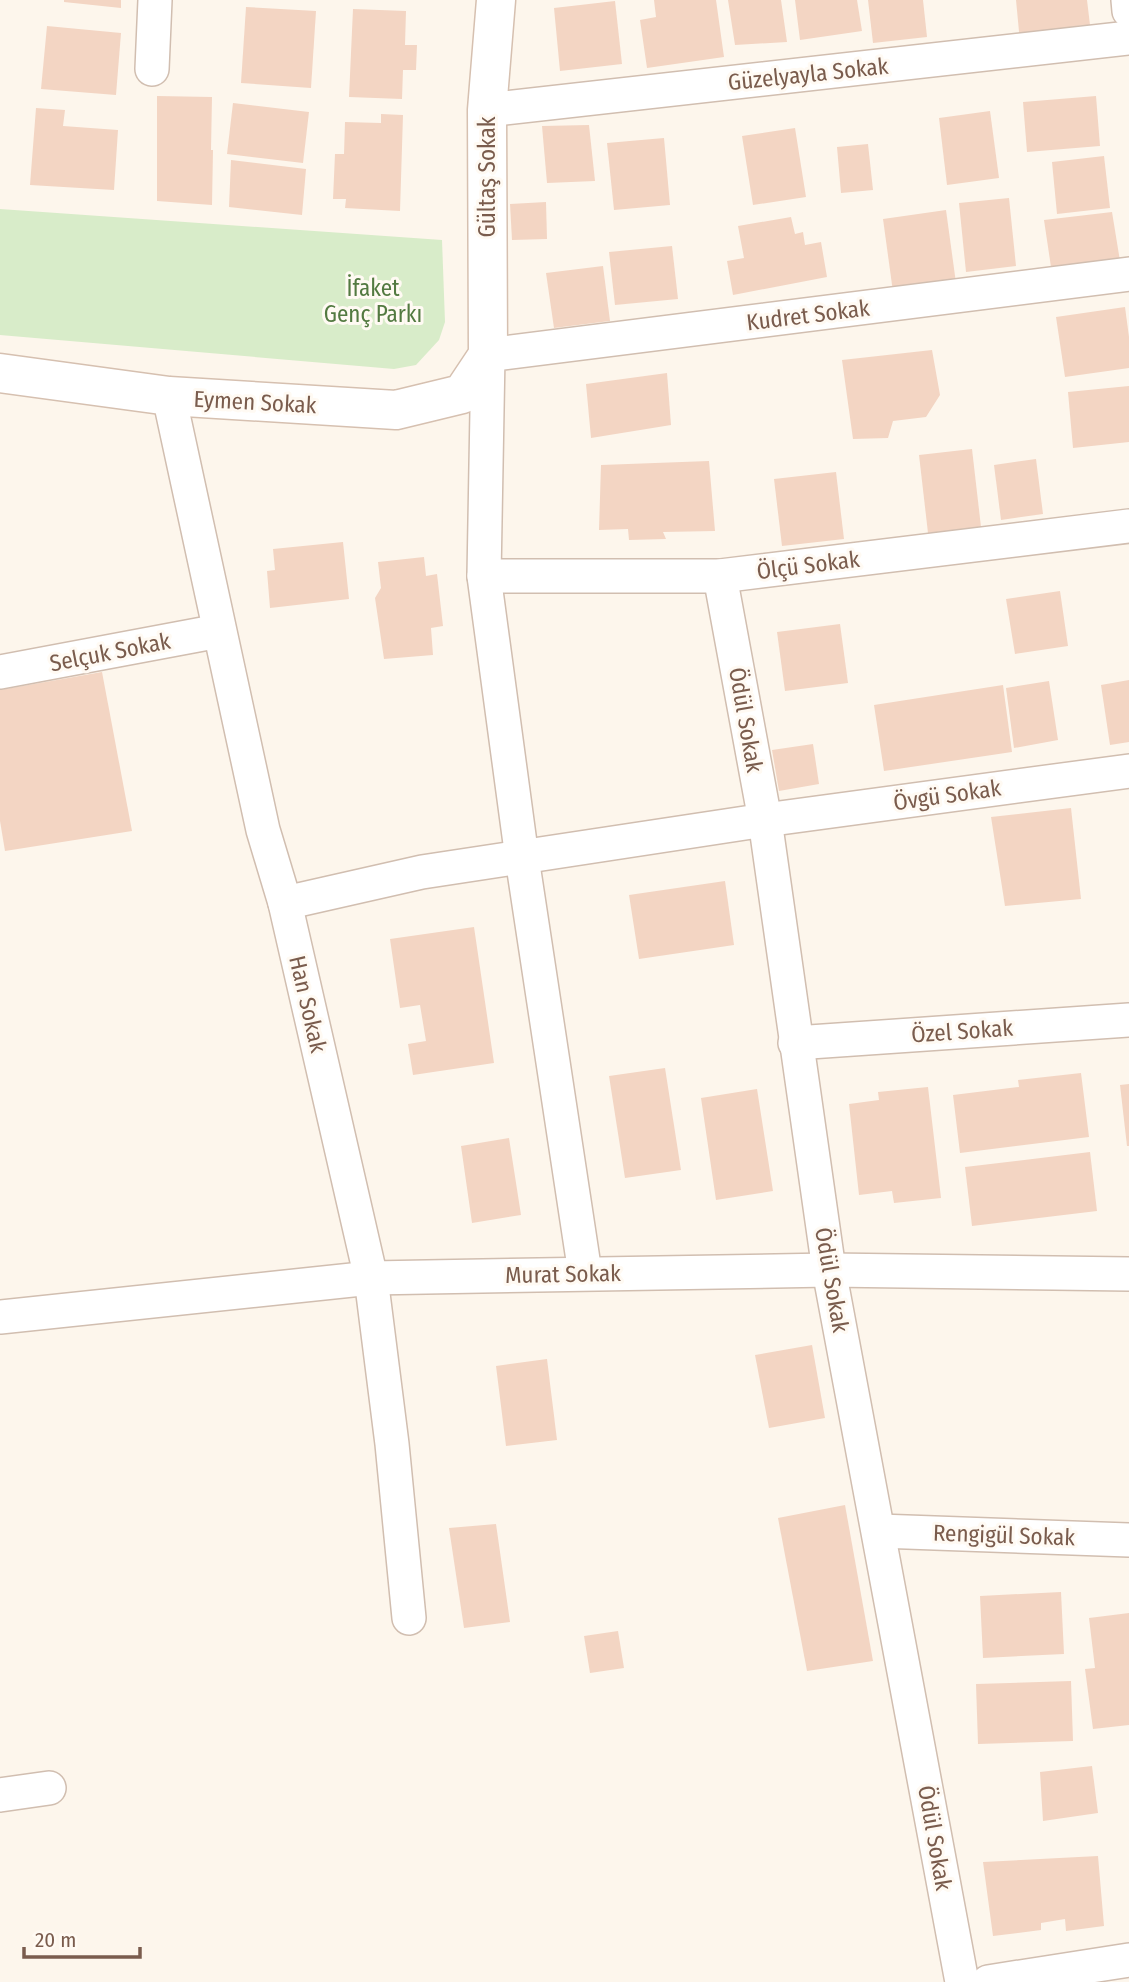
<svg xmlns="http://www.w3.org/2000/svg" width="1129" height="1982" font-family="'Fira Sans Condensed',sans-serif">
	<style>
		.green { fill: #d8ecc9 }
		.building { fill: #f3d5c3 }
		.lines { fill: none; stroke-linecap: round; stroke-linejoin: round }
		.street-casing { stroke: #d1beb0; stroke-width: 36 }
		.secondary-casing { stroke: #d6c0b0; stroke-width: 41 }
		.street { stroke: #fff; stroke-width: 33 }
		.secondary { stroke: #fff; stroke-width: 38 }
		.labels { text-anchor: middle; stroke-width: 6; stroke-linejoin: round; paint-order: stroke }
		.street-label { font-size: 23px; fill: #7a5c4d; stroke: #fffaf3 }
		.park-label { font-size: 23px; fill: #537a41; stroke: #fffaf3 }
	</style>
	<rect width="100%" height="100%" fill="#fdf6ec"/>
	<!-- green -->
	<polygon class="green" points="0,209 442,240 445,322 439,340 416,365 394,369 0,335"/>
	<!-- building -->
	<g class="building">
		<polygon points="64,0 121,0 121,8 64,2"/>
		<polygon points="654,0 716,0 724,57 647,68 640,20 656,17"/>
		<polygon points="728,0 781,0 787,42 735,45"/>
		<polygon points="795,0 857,0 862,31 800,40"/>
		<polygon points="868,0 923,0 927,37 873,43"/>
		<polygon points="1016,0 1087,0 1090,25 1076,26 1077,35 1020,42"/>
		<polygon points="615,1 622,64 560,71 554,8"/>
		<polygon points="246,7 316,11 311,88 241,83"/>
		<polygon points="353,9 406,11 405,45 417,45 416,70 403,70 402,99 349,97"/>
		<polygon points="47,26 121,33 116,95 41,89"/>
		<polygon points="157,96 212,97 211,150 213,150 212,205 157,201"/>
		<polygon points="1096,96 1100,146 1027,152 1023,102"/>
		<polygon points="233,103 309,112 303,163 227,154"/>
		<polygon points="36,108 65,110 63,126 118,130 114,190 30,185"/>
		<polygon points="990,111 999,178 947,185 939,118"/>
		<polygon points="381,114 403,115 400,211 345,208 346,199 333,199 335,154 344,154 345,122 381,123"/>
		<polygon points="589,125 595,181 547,183 542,126"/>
		<polygon points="795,128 806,197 753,205 742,136"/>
		<polygon points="664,138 670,205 614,210 607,143"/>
		<polygon points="868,144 873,190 841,193 837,147"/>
		<polygon points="1104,156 1110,208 1057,214 1052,162"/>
		<polygon points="231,160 306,169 302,215 229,207"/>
		<polygon points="1009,198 1016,266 966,272 959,203"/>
		<polygon points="546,202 547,239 512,240 510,204"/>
		<polygon points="946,210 956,283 893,292 883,219"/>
		<polygon points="1112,212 1120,261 1051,267 1044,220"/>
		<polygon points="791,217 795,234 803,232 805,245 821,242 827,277 733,295 727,261 744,258 738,226"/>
		<polygon points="672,246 678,299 615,305 609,252"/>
		<polygon points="603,266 610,321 554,328 546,273"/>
		<polygon points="1125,307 1129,337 1129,368 1065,377 1056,317"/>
		<polygon points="932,350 940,395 926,417 893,421 888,438 853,439 842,360"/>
		<polygon points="667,373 671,425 591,438 586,384"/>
		<polygon points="1129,386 1129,442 1073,448 1068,392"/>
		<polygon points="972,449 981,527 928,533 919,455"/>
		<polygon points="1036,459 1043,514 1001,520 994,465"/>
		<polygon points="709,461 715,531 663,532 666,539 629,540 628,529 599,530 601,465"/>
		<polygon points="836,472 844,539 782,546 774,479"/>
		<polygon points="343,542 349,599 270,608 267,571 275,570 273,549"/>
		<polygon points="424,557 426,576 437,574 443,626 431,628 433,655 384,659 375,598 381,588 378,562"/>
		<polygon points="1060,591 1068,646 1015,654 1006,599"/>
		<polygon points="840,624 848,683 785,691 777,632"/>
		<polygon points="102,672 132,831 5,851 0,821 0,690"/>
		<polygon points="1129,680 1129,742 1110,745 1101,685"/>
		<polygon points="1049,681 1058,740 1014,748 1006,688"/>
		<polygon points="1003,685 1012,752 884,771 874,705"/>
		<polygon points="813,744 819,784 779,791 772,750"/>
		<polygon points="1071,808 1081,899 1005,906 991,817"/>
		<polygon points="725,881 734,945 639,959 629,895"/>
		<polygon points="474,927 494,1063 413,1075 408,1044 426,1041 420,1005 400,1008 390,939"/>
		<polygon points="665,1068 681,1170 625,1178 609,1076"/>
		<polygon points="1081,1073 1089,1137 960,1153 953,1095 1019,1087 1018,1080"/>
		<polygon points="1129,1084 1129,1146 1127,1146 1120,1085"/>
		<polygon points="928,1087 941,1198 894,1203 892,1191 859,1195 849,1104 879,1100 878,1092"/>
		<polygon points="757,1089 773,1191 716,1200 701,1098"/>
		<polygon points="509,1138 521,1215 472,1223 461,1146"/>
		<polygon points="1090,1152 1097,1211 972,1226 965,1167"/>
		<polygon points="812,1345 825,1418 769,1428 755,1355"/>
		<polygon points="547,1359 557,1440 506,1446 496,1366"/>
		<polygon points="845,1505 873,1661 807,1671 778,1518"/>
		<polygon points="496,1524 510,1622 464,1628 449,1528"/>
		<polygon points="1061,1592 1064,1654 983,1658 980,1596"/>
		<polygon points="1129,1613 1129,1725 1093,1729 1085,1669 1095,1668 1089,1618"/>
		<polygon points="618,1631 624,1668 590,1673 584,1636"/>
		<polygon points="1071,1681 1073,1741 978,1744 976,1684"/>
		<polygon points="1092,1766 1098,1813 1043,1821 1040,1772"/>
		<polygon points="1098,1856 1104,1926 1066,1931 1065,1919 1041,1923 1041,1930 993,1936 983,1862"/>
	</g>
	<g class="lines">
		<!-- street casing -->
		<g class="street-casing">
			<g id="street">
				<polyline points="1128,0 1129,11"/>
				<polyline points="152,69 155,0"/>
				<polyline points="487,110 1129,38"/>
				<polyline points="169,396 263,830 285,903 371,1278 392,1444 409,1618"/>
				<polyline points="484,576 720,576 1129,526"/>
				<polyline points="720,576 765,820 829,1270 962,1982"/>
				<polyline points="0,672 219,631"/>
				<polyline points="285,903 422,872 765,820 1129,771"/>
				<polyline points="795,1043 1129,1020"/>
				<polyline points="585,1273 522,858 484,576 488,355 1129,274"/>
				<polyline points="0,1317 371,1278 829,1270 1129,1274"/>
				<polyline points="879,1531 1129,1540"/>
				<polyline points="0,1795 49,1788"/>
				<polyline points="988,1982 1129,1960"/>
			</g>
		</g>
		<!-- secondary casing -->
		<g class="secondary-casing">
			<polyline id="secondary" points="0,373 169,396 396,410 462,394 488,355 487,110 496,0"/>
		</g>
		<!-- street -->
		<use href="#street" class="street"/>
		<!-- secondary -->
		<use href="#secondary" class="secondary"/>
	</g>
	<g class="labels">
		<!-- street labels -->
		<g class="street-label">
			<text transform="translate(808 74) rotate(-6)" y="8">Güzelyayla Sokak</text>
			<text transform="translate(487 177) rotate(-90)" y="8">Gültaş Sokak</text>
			<text transform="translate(808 315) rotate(-7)" y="8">Kudret Sokak</text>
			<text transform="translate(255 402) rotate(3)" y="8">Eymen Sokak</text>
			<text transform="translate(808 565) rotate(-7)" y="8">Ölçü Sokak</text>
			<text transform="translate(110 652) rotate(-11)" y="8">Selçuk Sokak</text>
			<text transform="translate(746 720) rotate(80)" y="8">Ödül Sokak</text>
			<text transform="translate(947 795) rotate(-8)" y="8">Övgü Sokak</text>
			<text transform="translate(308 1004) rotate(77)" y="8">Han Sokak</text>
			<text transform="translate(962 1031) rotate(-4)" y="8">Özel Sokak</text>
			<text transform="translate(563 1274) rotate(-1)" y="8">Murat Sokak</text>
			<text transform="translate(832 1280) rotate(80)" y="8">Ödül Sokak</text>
			<text transform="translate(1004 1535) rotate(2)" y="8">Rengigül Sokak</text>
			<text transform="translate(935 1838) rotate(80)" y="8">Ödül Sokak</text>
		</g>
		<!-- park labels -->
		<g class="park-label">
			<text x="373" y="296">İfaket<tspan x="373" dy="26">Genç Parkı</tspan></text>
		</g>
	</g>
	<!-- scale -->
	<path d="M24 1947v10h116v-10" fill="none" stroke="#7a5c4d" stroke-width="3.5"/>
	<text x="35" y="1947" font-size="21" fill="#7a5c4d" stroke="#fffaf3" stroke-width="5" paint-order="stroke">20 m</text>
</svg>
